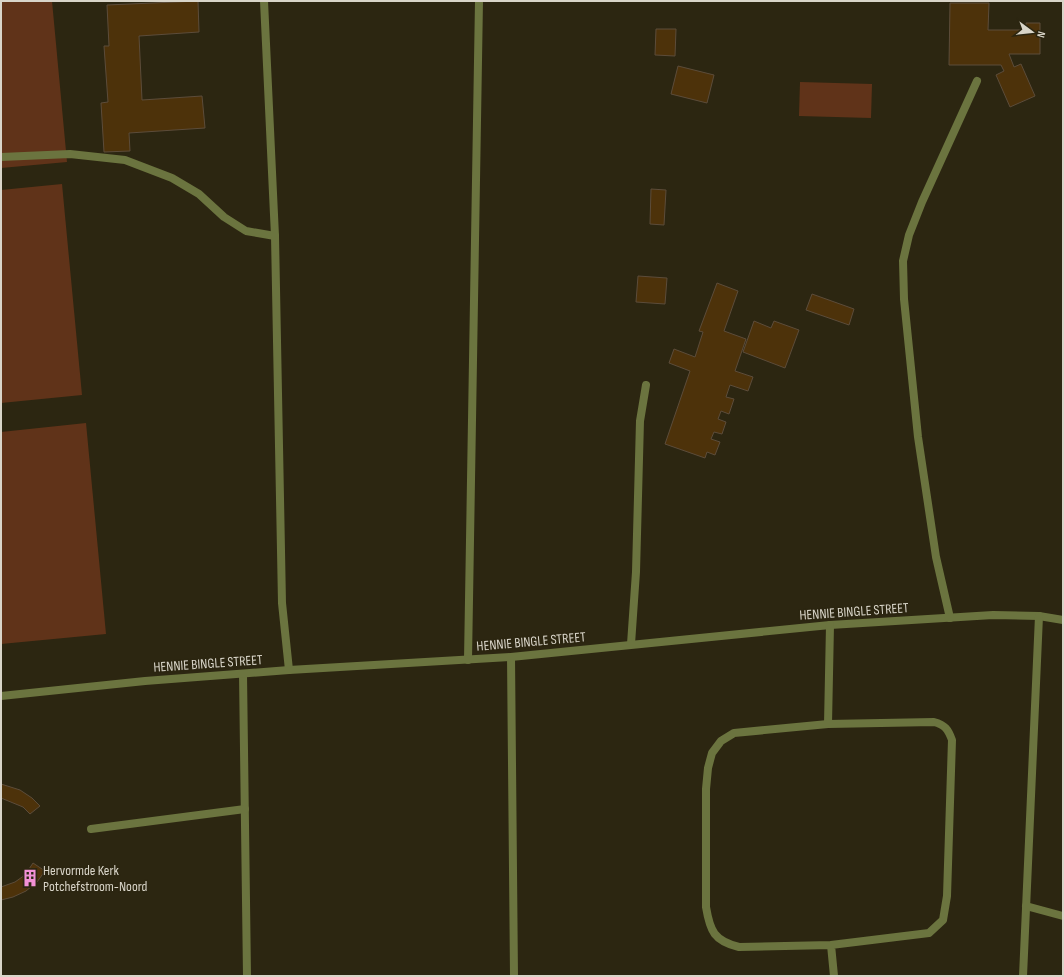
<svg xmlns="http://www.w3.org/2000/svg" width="1064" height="977" font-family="'Sofia Sans Condensed',sans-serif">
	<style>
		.pitch { fill: #603319 }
		.building { fill: #4d320a; stroke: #5c4c3a }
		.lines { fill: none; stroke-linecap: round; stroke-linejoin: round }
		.service { stroke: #6b743f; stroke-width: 8 }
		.minor { stroke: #6b743f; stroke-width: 8 }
		.labels { text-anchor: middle; stroke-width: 3; stroke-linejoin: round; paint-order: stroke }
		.street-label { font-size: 14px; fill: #d9d5c9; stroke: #2c2611 }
		.poi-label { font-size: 14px; fill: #d9d5c9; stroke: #2c2611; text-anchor: start }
	</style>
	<rect width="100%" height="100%" fill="#2c2611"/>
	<!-- pitch -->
	<g class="pitch">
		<polygon points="1,1 52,1 67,162 1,168"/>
		<polygon points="800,82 872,84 871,118 799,116"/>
		<polygon points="62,184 82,395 1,403 1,190"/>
		<polygon points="86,423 106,634 1,644 1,432"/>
	</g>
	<!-- building -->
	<g class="building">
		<polygon points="198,1 199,32 139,36 142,100 202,96 205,128 129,133 130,151 104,152 101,103 108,102 104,46 109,46 107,5"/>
		<polygon points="950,3 989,3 988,30 1026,30 1026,23 1040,23 1040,54 1009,54 1014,67 1021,64 1035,96 1010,107 996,75 1004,71 1001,65 949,65"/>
		<polygon points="656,29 676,29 675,56 655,55"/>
		<polygon points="678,66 714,75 707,103 671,94"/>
		<polygon points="651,189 666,190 664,225 650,224"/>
		<polygon points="638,276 667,278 665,304 636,302"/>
		<polygon points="717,283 738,291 724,331 746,339 735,371 753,377 748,391 730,385 726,397 734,399 729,414 721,411 718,419 726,422 722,434 714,432 711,439 720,442 715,455 707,452 705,458 665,444 690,371 669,363 674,349 695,357 703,332 699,331"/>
		<polygon points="812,294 854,309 849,325 806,310"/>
		<polygon points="754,321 771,328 774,321 799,330 785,368 743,352"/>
		<polygon points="1,784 20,790 32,798 40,806 30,814 23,807 1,798"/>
		<polygon points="33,863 45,871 37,882 26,891 13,897 1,900 1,887 15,882 25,875"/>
	</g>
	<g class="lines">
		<!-- service -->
		<polyline class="service" points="1,157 70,154 125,160 172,178 199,194 224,217 246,231 275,236"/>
		<!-- minor -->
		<g class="minor">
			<polyline points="264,1 275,236 282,603 289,670"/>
			<polyline points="950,618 936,557 918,437 904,299 903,261 909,235 922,202 977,81"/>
			<polyline points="631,644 636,572 640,421 646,385"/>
			<polyline points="511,657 514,976"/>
			<polyline points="468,660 479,1"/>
			<polyline points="243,674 247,976"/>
			<polyline points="1,696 145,681 289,670 511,657 830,625 993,615 1039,616 1063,620"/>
			<polyline points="828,724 830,625"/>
			<polyline points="91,829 245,809"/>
			<polyline points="1026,906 1063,916"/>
			<path d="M 831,945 L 929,933 L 943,920 L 947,896 L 952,740 C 948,729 945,725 934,722 L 828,724 L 734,733 L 721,741 L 712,753 L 708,768 L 706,789 L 706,907 C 710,931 714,941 739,947 L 831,945 L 834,976"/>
			<polyline points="1023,976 1039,616"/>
		</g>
	</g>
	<!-- icons -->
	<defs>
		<g id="building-bare" transform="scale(1.38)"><path d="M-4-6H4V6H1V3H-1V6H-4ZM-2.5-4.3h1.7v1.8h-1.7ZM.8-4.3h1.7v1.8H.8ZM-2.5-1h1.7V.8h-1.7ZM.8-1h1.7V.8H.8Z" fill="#f391d5" stroke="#2c2611" stroke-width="2.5" paint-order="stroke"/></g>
	</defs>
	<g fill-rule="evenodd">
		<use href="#building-bare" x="30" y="878"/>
	</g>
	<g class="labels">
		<!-- street labels -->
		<g class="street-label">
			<text transform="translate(854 611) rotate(-4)" y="5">HENNIE BINGLE STREET</text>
			<text transform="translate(531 641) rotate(-5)" y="5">HENNIE BINGLE STREET</text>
			<text transform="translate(208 663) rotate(-4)" y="5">HENNIE BINGLE STREET</text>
		</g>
		<!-- poi labels -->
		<g class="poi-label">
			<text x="43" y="875">Hervormde Kerk<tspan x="43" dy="16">Potchefstroom-Noord</tspan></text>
		</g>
	</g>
	<!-- border -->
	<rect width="1064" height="977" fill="none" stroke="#d9d5c9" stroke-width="4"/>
	<!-- north arrow -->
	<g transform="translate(1032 32) rotate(105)" stroke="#2c2611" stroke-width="3" paint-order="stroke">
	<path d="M0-3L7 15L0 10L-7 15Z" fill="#d9d5c9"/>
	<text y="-6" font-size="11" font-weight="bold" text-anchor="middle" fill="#d9d5c9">N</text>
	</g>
</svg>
